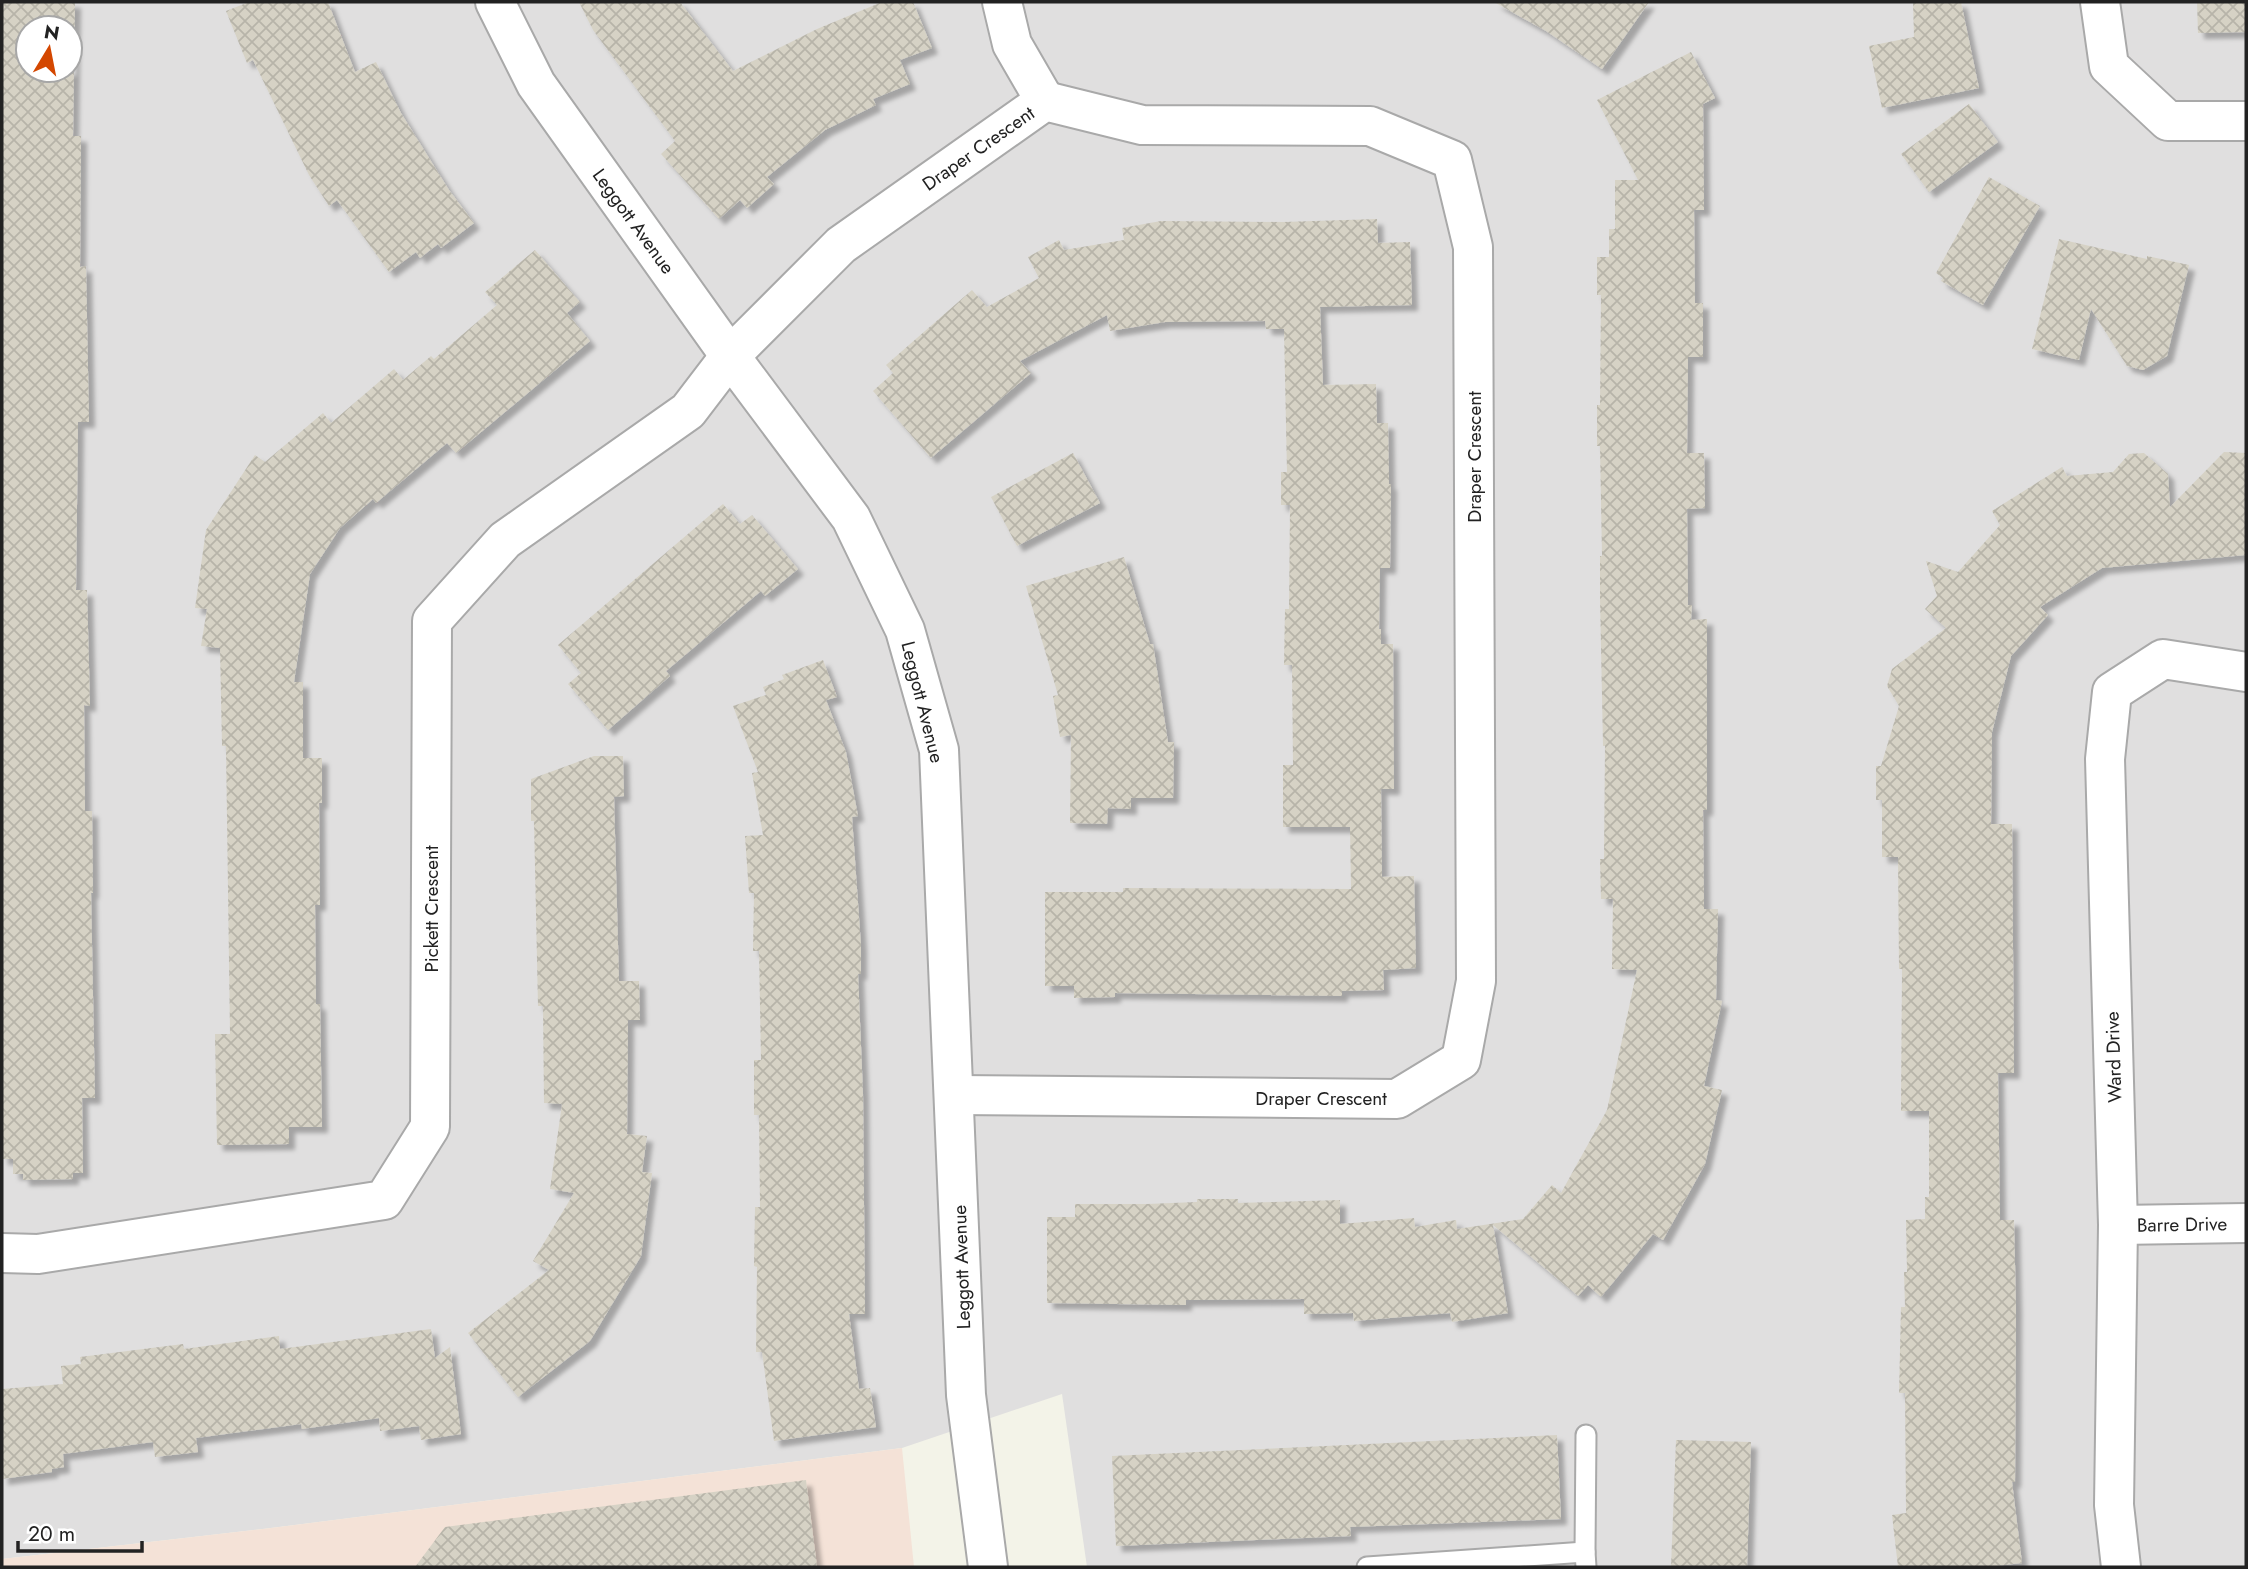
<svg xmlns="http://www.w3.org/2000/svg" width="2248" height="1569" font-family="Jost,sans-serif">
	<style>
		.residential { fill: #e0dfdf; fill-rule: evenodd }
		.commercial { fill: #f4e2d7 }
		.building { fill: url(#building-cross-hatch); fill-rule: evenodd; filter: url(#shadow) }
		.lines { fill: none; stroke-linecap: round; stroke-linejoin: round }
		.lane-casing { stroke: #a9a9a9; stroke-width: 23 }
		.street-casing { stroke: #a9a9a9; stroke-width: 42 }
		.lane { stroke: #fff; stroke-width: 19 }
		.street { stroke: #fff; stroke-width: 38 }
		.labels { text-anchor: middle; stroke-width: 7; stroke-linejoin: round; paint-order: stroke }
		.street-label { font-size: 19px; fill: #222; stroke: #fff }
	</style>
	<defs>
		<pattern id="building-cross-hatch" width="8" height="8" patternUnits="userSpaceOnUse" patternTransform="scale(1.75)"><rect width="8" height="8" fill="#d6d2c5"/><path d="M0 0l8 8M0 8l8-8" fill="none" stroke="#b7b4a9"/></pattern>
		<filter id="shadow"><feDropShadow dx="6" dy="6" stdDeviation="2" flood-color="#0004"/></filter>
	</defs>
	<rect width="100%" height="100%" fill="#f3f3e8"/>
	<!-- residential -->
	<path class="residential" d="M 2,2 L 2246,2 L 2246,1567 L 1087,1567 L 1062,1394 L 902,1448 L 271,1528 L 2,1559 ZM 28,28 L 70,28 L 70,70 L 28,70 Z"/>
	<!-- commercial -->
	<polygon class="commercial" points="902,1448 914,1567 2,1567 2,1559 271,1528"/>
	<!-- building -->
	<g class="building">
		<path d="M 2,2 L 75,2 L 73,136 L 81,136 L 80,267 L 86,266 L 89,422 L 78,422 L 76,590 L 87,590 L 90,706 L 84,705 L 85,811 L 92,811 L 93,893 L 91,893 L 95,1098 L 82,1098 L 83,1173 L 73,1173 L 73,1179 L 23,1180 L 23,1174 L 13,1174 L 13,1159 L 2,1159 ZM 28,28 L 70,28 L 70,70 L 28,70 Z"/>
		<polygon points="249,2 328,2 355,72 376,62 401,113 449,190 474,223 441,248 438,244 420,258 416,252 389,272 337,200 329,206 309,175 253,60 247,63 226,11"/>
		<polygon points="579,2 680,2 733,71 817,29 882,2 913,2 932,48 900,60 910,84 873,99 876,105 825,130 767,177 774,184 747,208 740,200 719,219 661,154 675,141 593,30"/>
		<polygon points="1494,2 1649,2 1602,69 1546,31"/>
		<polygon points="1913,2 1961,2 1979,88 1882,108 1869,46 1914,37"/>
		<polygon points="2197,2 2246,2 2246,32 2198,33"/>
		<polygon points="1691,52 1715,98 1703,104 1704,210 1694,210 1695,303 1703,303 1703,357 1688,357 1687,453 1704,453 1705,508 1687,509 1688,605 1692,605 1691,620 1707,619 1707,810 1703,810 1704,909 1718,909 1716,1000 1722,1001 1704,1086 1722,1090 1705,1164 1663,1240 1653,1234 1601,1297 1588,1285 1578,1296 1493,1225 1508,1313 1452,1322 1450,1313 1354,1321 1353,1313 1304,1314 1304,1299 1186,1300 1186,1305 1047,1303 1047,1217 1075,1217 1075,1204 1147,1204 1197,1202 1197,1199 1238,1199 1238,1203 1340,1200 1340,1224 1414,1218 1415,1227 1456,1220 1457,1229 1523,1219 1552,1185 1561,1193 1607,1110 1637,970 1612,969 1613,899 1601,899 1600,859 1604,859 1605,746 1603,746 1600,597 1600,556 1602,556 1600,446 1597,446 1597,405 1600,405 1601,295 1597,295 1597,257 1609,257 1609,229 1615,229 1615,180 1638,180 1597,100"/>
		<polygon points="1969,104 1998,142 1929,192 1901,154"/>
		<polygon points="1989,177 2040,206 1983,305 1941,281 1943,278 1936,273"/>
		<polygon points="1377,219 1378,243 1410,242 1412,305 1320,307 1323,385 1376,384 1377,423 1388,423 1389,484 1391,484 1390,568 1380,568 1379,629 1381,629 1381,644 1393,644 1394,789 1381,789 1382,877 1414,876 1416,968 1383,970 1384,990 1342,991 1342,996 1115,993 1115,997 1074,998 1074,986 1045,986 1045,892 1123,892 1123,888 1351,889 1350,827 1283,827 1283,765 1293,765 1292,665 1284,665 1285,609 1289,609 1290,505 1281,505 1281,472 1287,472 1284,329 1266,329 1265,321 1165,322 1110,331 1107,315 1020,361 1031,373 931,458 873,391 893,373 886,365 972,290 987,307 1039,278 1028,257 1059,240 1064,250 1124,240 1122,228 1161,221 1283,222"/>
		<polygon points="2059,239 2147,259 2147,256 2189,265 2167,356 2143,370 2127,366 2091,309 2079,360 2032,349"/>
		<polygon points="535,250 580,302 567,313 590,341 456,453 447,443 376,503 373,499 340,528 310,574 294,682 303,682 303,758 322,758 322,803 319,803 320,905 315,905 316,1004 320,1004 322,1127 289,1127 289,1144 217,1145 215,1034 230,1034 226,746 222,746 220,648 201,646 207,609 195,608 206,530 255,455 265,462 323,413 331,423 394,369 403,380 431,356 434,359 497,305 485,292"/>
		<polygon points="2224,452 2246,453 2246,555 2102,568 2040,607 2048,615 2011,656 1992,732 1991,824 2012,824 2014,1073 1998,1073 2000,1220 2014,1220 2016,1308 2015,1482 2012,1482 2022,1563 1986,1567 1898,1567 1892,1515 1906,1513 1905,1393 1899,1393 1901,1307 1905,1307 1904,1272 1907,1272 1906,1220 1925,1219 1925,1197 1929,1197 1929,1111 1901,1111 1902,969 1899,969 1898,857 1882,857 1882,800 1876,800 1876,766 1881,766 1899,706 1887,686 1892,669 1946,628 1925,609 1937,596 1926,561 1958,572 2000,525 1992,511 2062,467 2067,476 2113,472 2129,454 2144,453 2168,474 2170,507"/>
		<polygon points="1073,453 1100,503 1017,546 991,497"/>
		<polygon points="723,504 740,524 752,515 798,569 765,596 761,591 666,671 670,676 608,730 568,684 581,673 558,645"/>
		<polygon points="1124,557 1150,644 1153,644 1168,742 1174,742 1173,798 1131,798 1131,809 1108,808 1107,824 1070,823 1071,735 1060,737 1053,696 1058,695 1026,586"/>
		<polygon points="823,660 837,697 826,700 846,752 858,816 852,817 861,946 861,974 858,974 863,1094 865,1314 849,1314 859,1389 870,1388 876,1427 774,1441 762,1352 756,1352 757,1267 754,1266 755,1207 760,1207 759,1115 754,1115 754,1060 761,1060 759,951 753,951 754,893 749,893 745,836 763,835 752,773 758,772 733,706 766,695 763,687 784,679 782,675"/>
		<polygon points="594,756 623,756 624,796 614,797 619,981 639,981 640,1020 628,1020 627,1134 647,1136 642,1172 652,1173 641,1256 590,1341 518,1397 468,1333 549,1270 533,1261 574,1193 550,1189 562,1104 544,1103 543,1006 538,1006 534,821 531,821 531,779"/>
		<polygon points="431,1329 435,1358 450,1347 461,1434 421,1440 419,1426 380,1431 379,1418 302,1429 301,1424 196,1438 198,1452 155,1457 153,1442 63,1454 64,1467 52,1469 52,1472 2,1479 2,1389 63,1384 61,1366 81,1364 80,1357 183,1344 184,1349 279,1336 280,1349"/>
		<polygon points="1557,1435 1561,1519 1350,1527 1351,1536 1116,1546 1112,1456"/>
		<polygon points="1676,1440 1751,1442 1747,1567 1671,1567"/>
		<polygon points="806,1480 817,1567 415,1567 445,1527"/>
	</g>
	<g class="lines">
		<!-- lane casing -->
		<g class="lane-casing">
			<g id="lane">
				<polyline points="1585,1552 1586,1435"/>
				<polyline points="1367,1567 1585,1552 1586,1567"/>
			</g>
		</g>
		<!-- street casing -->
		<g class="street-casing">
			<g id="street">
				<polyline points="495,2 536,84 730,356 851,518 905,630 939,750 966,1395 988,1567"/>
				<polyline points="1002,2 1012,44 1045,101"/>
				<polyline points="2100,2 2109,66 2168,121 2246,121"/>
				<polyline points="2118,1225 2246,1223"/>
				<polyline points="2,1253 38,1254 384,1200 430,1127 432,621 505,540 688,411 730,356 841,245 1045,101 1142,125 1370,126 1452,160 1473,247 1476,981 1461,1060 1397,1099 955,1095"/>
				<polyline points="2121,1567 2114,1505 2118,1225 2105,759 2112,692 2163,659 2246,672"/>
			</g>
		</g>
		<!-- lane -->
		<use href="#lane" class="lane"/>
		<!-- street -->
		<use href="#street" class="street"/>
	</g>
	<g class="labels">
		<!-- street labels -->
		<g class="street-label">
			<text transform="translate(978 148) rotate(-35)" y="7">Draper Crescent</text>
			<text transform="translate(634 221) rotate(54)" y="7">Leggott Avenue</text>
			<text transform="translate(1474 457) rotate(-90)" y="7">Draper Crescent</text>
			<text transform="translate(923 702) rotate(76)" y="7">Leggott Avenue</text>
			<text transform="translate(431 909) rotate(-90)" y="7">Pickett Crescent</text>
			<text transform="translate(2113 1057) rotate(-92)" y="7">Ward Drive</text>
			<text x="1321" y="1105">Draper Crescent</text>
			<text transform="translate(2182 1224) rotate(-1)" y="7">Barre Drive</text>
			<text transform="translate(961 1267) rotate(-92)" y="7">Leggott Avenue</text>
		</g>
	</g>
	<!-- border -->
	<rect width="2248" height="1569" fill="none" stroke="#222222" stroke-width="7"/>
	<!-- north arrow -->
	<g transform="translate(49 49) rotate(10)"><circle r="33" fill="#ffffff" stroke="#a7a7a7" stroke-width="2"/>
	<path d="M0-5L12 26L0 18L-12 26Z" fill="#d44700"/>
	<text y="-10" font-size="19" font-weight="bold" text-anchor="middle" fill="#222222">N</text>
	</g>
	<!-- scale -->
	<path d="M18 1541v10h124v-10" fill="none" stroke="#222222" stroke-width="3.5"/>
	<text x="28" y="1541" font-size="21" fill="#222222" stroke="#ffffff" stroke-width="5" paint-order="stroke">20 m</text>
</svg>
